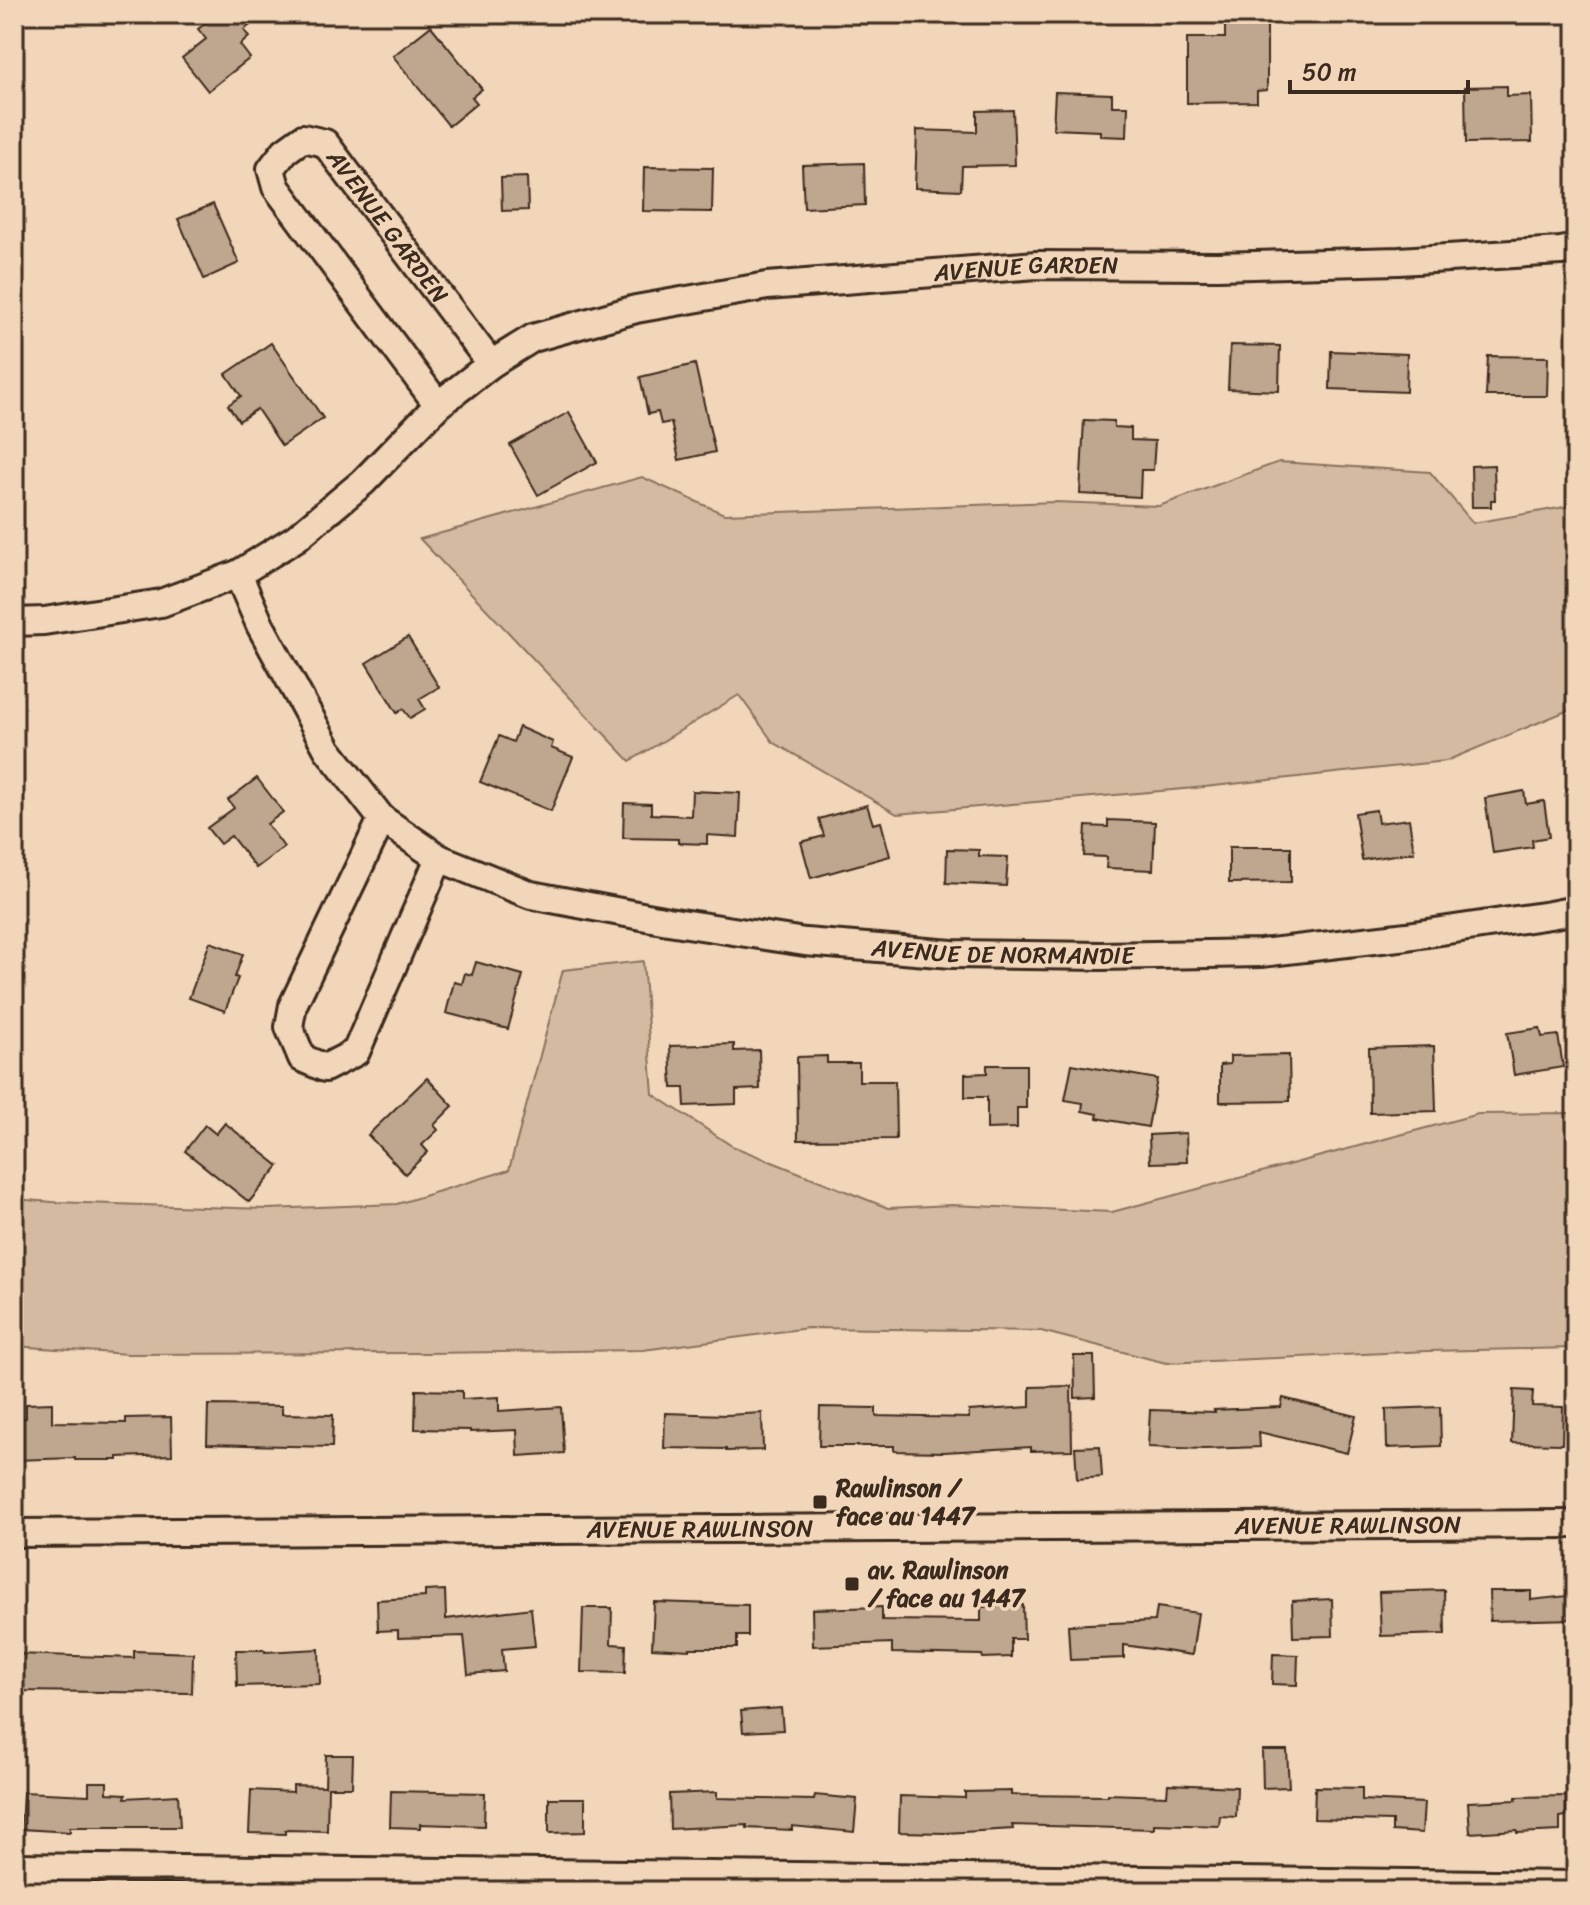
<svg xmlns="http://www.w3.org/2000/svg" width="1590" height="1905" font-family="Sriracha,sans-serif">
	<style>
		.green { fill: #d4baa0; stroke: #88725f; stroke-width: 2 }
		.building { fill: #bfa68e; stroke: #3b2a1e; stroke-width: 2 }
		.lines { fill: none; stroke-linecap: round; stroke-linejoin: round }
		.minor-casing { stroke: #3b2a1e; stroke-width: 32 }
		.minor { stroke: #f2d6b9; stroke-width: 26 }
		.poi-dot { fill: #3b2a1e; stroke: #f2d6b9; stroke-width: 3 }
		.labels { text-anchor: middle; stroke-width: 7; stroke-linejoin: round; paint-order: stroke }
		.street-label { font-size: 24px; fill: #3b2a1e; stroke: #f2d6b9 }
		.poi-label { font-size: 24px; font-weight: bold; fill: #3b2a1e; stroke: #f2d6b9; text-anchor: start }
	</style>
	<rect width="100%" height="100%" fill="#f2d6b9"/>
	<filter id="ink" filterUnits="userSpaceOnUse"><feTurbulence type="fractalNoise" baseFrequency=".0125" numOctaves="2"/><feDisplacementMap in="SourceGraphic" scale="16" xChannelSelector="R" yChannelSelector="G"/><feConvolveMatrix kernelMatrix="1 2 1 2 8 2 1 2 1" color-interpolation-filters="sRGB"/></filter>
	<g filter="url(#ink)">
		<!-- green -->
		<g class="green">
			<polygon points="1279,462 1430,472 1473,523 1576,505 1576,707 1446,761 1195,788 897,814 773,742 739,695 630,761 420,539 642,477 724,514 1055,502 1159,506"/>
			<polygon points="643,961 653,1094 732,1146 888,1208 952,1205 1112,1212 1478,1114 1576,1113 1576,1348 1428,1351 1166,1363 1041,1331 808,1328 643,1350 426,1353 128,1354 14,1346 14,1199 53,1202 267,1209 397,1204 509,1170 563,970"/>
		</g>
		<!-- building -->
		<g class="building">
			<polygon points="218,14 264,14 244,30 249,37 240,45 250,58 208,91 182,58 206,39 198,29"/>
			<polygon points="1225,14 1267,14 1267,90 1257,91 1257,102 1187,103 1187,38 1225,38"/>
			<polygon points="431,26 482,89 472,97 477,103 449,126 393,56"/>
			<polygon points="1507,86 1507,96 1531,95 1532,142 1466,143 1465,87"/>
			<polygon points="1055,92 1112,94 1112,106 1128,106 1127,137 1100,136 1100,131 1053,129"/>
			<polygon points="1013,110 1015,165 962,166 961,190 915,188 917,130 977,132 977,111"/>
			<polygon points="864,163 865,205 804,208 802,165"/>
			<polygon points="644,167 713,168 712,212 643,211"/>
			<polygon points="527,177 528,210 502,211 501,178"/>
			<polygon points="213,204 239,263 204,279 178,219"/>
			<polygon points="271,343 323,418 282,446 257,409 239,421 228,405 241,396 226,374"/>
			<polygon points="1230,345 1280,346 1279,391 1228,389"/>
			<polygon points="1331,351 1407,354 1406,392 1330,389"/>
			<polygon points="1488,356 1548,357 1547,396 1486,396"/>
			<polygon points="695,364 715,452 679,460 671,422 661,424 658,412 648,414 640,377"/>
			<polygon points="569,412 597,462 538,495 510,445"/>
			<polygon points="1084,420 1114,421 1114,427 1131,428 1131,440 1155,441 1153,470 1141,470 1140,497 1080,494"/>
			<polygon points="1494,465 1495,500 1491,500 1491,507 1472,507 1471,466"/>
			<polygon points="408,637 439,687 419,699 425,709 410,718 403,709 397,713 366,663"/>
			<polygon points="519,727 553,742 551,748 573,757 551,811 480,782 499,736 513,742"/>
			<polygon points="257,778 283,812 267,824 284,847 256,868 231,836 220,844 207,828 234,808 228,800"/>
			<polygon points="692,791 740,793 738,837 707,835 707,844 678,843 678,839 623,838 624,803 651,804 651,814 691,816"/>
			<polygon points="1524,791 1526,804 1544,801 1549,837 1532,840 1533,847 1493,853 1485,798"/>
			<polygon points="867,805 873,824 881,822 890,856 811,878 801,842 824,836 819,819"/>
			<polygon points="1376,810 1378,823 1409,819 1414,852 1362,860 1355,813"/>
			<polygon points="1108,820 1155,822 1153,870 1106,868 1107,857 1084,856 1086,826 1108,827"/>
			<polygon points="1229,847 1291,847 1291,882 1229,883"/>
			<polygon points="947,849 979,850 979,856 1008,857 1006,886 946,883"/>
			<polygon points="210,942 243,954 235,977 238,978 225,1011 189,998"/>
			<polygon points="476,962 523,975 508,1029 446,1013 454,982 462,984 465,973 472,975"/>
			<polygon points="1540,1028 1542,1037 1558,1035 1563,1067 1514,1075 1507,1033"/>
			<polygon points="734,1044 734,1051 759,1050 760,1089 736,1090 736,1104 685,1106 684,1088 672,1088 670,1046"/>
			<polygon points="1434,1046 1436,1111 1370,1113 1369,1048"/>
			<polygon points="1289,1055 1290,1101 1220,1102 1220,1065 1230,1064 1230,1056"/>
			<polygon points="827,1056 827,1063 859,1063 859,1081 895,1081 896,1139 798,1140 797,1057"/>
			<polygon points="1072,1064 1157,1079 1148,1127 1097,1118 1098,1114 1082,1111 1083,1103 1065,1100"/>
			<polygon points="987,1065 1026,1065 1026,1108 1017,1108 1017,1128 987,1129 987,1097 965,1097 965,1074 987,1073"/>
			<polygon points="427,1078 453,1106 434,1125 438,1130 422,1145 428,1152 405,1174 368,1135"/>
			<polygon points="225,1123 279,1166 249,1202 185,1151 205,1125 216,1134"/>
			<polygon points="1186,1133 1187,1162 1150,1163 1149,1135"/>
			<polygon points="1074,1356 1094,1356 1095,1397 1075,1398"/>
			<polygon points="1071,1386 1072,1450 1031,1451 1031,1447 944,1452 894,1451 894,1446 819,1446 820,1407 876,1408 876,1416 969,1418 969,1411 1030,1407 1030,1387"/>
			<polygon points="416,1390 462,1391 462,1399 499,1397 499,1411 561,1407 564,1453 518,1456 517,1430 470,1432 470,1430 415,1429"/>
			<polygon points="1514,1390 1533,1391 1532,1406 1563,1407 1562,1444 1512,1443"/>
			<polygon points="1283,1398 1356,1416 1347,1453 1259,1432 1260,1447 1205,1449 1148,1447 1150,1410 1215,1412 1214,1410 1281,1407"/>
			<polygon points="52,1403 52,1422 126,1423 126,1418 171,1417 172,1455 118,1457 118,1460 75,1460 75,1458 14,1460 14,1419 26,1418 26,1404"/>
			<polygon points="208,1405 282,1406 282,1414 333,1415 332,1447 207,1444"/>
			<polygon points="1440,1407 1441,1446 1387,1448 1386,1409"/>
			<polygon points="665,1413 726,1415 762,1413 763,1450 726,1451 726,1449 664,1448"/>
			<polygon points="1100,1446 1102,1477 1077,1479 1075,1447"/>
			<polygon points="445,1590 446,1619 531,1608 535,1646 502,1649 504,1671 468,1674 464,1636 398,1638 398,1630 378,1631 377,1600 425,1597 425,1591"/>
			<polygon points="1444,1590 1445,1634 1381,1636 1379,1592"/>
			<polygon points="1489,1591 1531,1591 1531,1600 1576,1595 1576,1619 1490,1621"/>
			<polygon points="1332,1599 1333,1636 1293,1637 1292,1601"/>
			<polygon points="654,1602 748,1605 748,1636 737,1636 737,1648 690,1648 690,1650 652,1648"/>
			<polygon points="1023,1605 1024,1639 1011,1639 1011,1657 983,1658 982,1655 892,1653 892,1643 813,1646 812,1609 882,1607 882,1620 981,1621 981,1607"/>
			<polygon points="1157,1607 1198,1613 1192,1655 1124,1645 1124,1658 1070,1660 1068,1625 1155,1621"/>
			<polygon points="583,1608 612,1608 611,1644 626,1645 625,1673 581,1672"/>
			<polygon points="319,1649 320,1684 237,1686 236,1650 265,1650 265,1652"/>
			<polygon points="134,1651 193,1653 192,1693 15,1691 16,1654 134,1658"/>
			<polygon points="1273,1654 1298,1655 1297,1685 1272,1684"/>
			<polygon points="781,1708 783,1730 743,1732 741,1711"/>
			<polygon points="1262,1750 1287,1750 1289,1787 1263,1788"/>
			<polygon points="326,1755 353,1755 352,1787 328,1787 327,1831 285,1830 285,1834 249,1833 251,1790 293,1792 293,1785 325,1786"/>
			<polygon points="89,1782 107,1782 107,1793 126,1794 125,1798 178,1795 180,1827 70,1827 70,1832 21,1829 23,1792 89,1795"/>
			<polygon points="1168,1784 1237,1787 1236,1817 1220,1816 1219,1826 1154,1824 1154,1829 1012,1825 1013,1829 946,1833 899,1832 900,1796 965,1798 965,1792 1011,1791 1011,1795 1108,1796 1108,1794 1167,1796"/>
			<polygon points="1315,1787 1362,1788 1362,1800 1424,1803 1422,1833 1392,1831 1392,1821 1314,1819"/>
			<polygon points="391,1791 485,1793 484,1826 420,1824 420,1828 390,1827"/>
			<polygon points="717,1792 717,1798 814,1800 815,1795 857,1799 854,1832 792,1826 792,1830 747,1828 747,1825 670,1829 669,1794"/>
			<polygon points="1566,1796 1566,1816 1560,1817 1560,1831 1517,1833 1517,1830 1470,1833 1468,1802 1516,1800 1516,1797"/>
			<polygon points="549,1798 585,1798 585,1832 549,1833"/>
		</g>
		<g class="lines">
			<!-- minor casing -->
			<g class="minor-casing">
				<g id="minor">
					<path id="s1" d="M 438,405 L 276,187 L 271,169 L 285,151 L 303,138 L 325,143 L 491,364"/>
					<path id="s2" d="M 238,574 L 260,625 L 328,750 L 382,819 L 439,858 L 531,895 L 668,921 L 805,942 L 952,954 L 1101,956 L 1261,953 L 1407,936 L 1550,915 L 1576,910"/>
					<path id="s3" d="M 14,622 L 44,621 L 161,603 L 238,574 L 296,538 L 363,482 L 438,405 L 491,364 L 533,338 L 636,309 L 767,286 L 1037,265 L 1217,266 L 1399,261 L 1561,251 L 1576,248"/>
					<polyline points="382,819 293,1005 289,1027 302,1058 325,1068 356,1052 439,858"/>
					<path id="s4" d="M 14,1533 L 1576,1524"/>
					<polyline points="14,1867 1576,1885"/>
				</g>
			</g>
			<!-- minor -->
			<use href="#minor" class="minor"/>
		</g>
	</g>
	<!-- markers -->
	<g class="poi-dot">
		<rect x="812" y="1494" width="16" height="16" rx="4"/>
		<rect x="844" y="1576" width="16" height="16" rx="4"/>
	</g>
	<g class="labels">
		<!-- street labels -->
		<g class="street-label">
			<text dy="8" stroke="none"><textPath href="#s1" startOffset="462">AVENUE GARDEN</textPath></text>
			<text dy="8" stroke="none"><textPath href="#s3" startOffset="1110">AVENUE GARDEN</textPath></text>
			<text dy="8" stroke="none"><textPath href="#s2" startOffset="930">AVENUE DE NORMANDIE</textPath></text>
			<text dy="8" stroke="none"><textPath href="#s4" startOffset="1334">AVENUE RAWLINSON</textPath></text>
			<text dy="8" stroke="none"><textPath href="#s4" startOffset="686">AVENUE RAWLINSON</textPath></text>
		</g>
		<!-- poi labels -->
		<g class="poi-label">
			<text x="836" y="1496">Rawlinson /<tspan x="836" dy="28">face au 1447</tspan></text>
			<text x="868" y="1578">av. Rawlinson<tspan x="868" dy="28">/ face au 1447</tspan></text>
		</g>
	</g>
	<!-- margin -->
	<rect width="1590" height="1905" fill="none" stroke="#f2d6b9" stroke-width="48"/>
	<rect x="24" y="24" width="1542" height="1857" fill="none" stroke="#3b2a1e" stroke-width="3" filter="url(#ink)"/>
	<!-- scale -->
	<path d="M1290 80v12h178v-12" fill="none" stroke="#3b2a1e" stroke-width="4"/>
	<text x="1302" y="80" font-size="24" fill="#3b2a1e" stroke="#f2d6b9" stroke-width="6" paint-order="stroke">50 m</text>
</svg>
